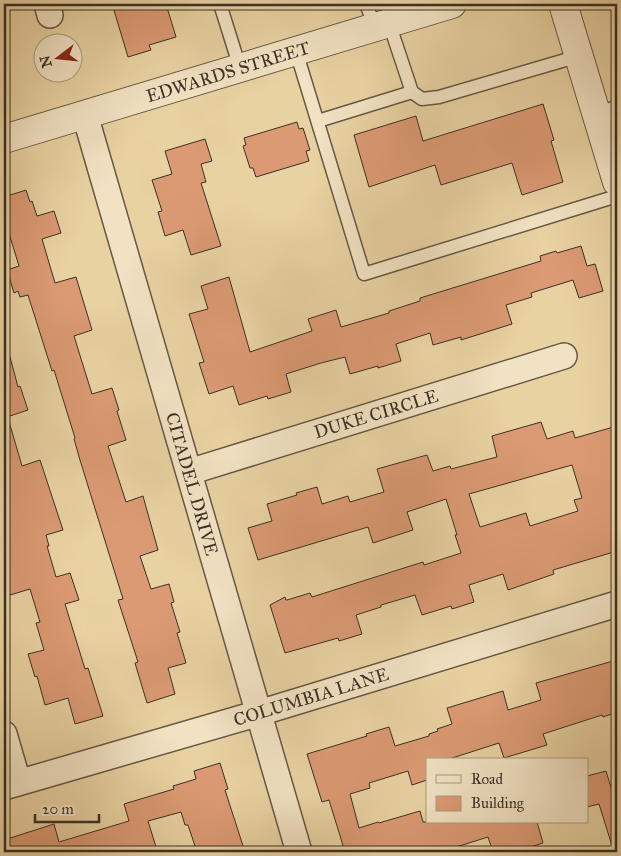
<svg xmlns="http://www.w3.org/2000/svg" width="621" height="856" font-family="'IM FELL Great Primer',serif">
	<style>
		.building { fill: #db9a73; stroke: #3b3026; fill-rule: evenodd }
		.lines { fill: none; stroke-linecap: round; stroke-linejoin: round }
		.service-casing { stroke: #665845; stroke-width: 15 }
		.minor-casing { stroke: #665845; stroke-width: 28 }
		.tertiary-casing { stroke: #665845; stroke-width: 30 }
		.service { stroke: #f1e2c3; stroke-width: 12 }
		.minor { stroke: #f1e2c3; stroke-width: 25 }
		.tertiary { stroke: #f1e2c3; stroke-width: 28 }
		.labels { text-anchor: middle; stroke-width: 4.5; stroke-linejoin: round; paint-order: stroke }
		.street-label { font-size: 18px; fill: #3b3026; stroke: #f1e2c3 }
	</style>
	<rect width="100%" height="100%" fill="#e9d2a2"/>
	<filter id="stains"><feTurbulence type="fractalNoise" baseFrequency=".004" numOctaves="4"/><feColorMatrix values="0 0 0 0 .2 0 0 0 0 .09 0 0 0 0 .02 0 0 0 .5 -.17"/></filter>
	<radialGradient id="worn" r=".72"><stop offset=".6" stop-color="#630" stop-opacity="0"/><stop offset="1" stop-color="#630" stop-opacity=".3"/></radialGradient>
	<!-- building -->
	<g class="building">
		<polygon points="124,4 166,4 176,37 149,45 151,50 128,57 113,7"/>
		<polygon points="543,104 554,140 551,141 563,182 522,195 512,163 441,185 435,165 369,187 354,135 416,116 423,141"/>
		<polygon points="297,122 299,129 303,128 310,150 306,151 309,161 256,177 253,168 250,168 243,146 246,145 244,138"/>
		<polygon points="205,139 212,161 201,164 206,182 201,183 221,246 191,255 183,230 165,236 158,212 162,211 152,180 172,174 165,151"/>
		<polygon points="26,190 30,202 32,201 37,216 54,211 61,233 42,239 55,283 76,277 92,330 74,336 82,362 92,394 112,388 119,410 117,411 126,440 108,446 126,502 143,496 158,550 140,556 151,589 169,584 174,602 171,603 180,632 177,633 186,663 168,668 175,694 147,703 135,663 138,662 118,600 123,599 80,460 74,439 75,438 54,370 52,371 28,295 20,297 18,291 14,293 7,270 19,266 4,217 4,197"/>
		<polygon points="581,246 587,266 595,264 603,291 579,298 573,280 531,293 532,297 506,305 512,324 461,340 461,337 433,345 430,333 396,344 401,361 378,368 378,366 350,374 345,357 321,363 286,374 291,392 268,399 267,396 239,405 233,386 209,394 199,363 204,362 189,314 208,309 201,286 229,277 250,352 312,331 308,319 336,310 341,327 389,313 389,311 420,301 420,298 541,261 540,256 556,251 557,253"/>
		<polygon points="9,353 18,387 20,386 28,410 4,418 4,354"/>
		<polygon points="8,418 22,466 40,460 63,530 46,535 49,546 47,546 56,577 70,573 79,600 65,604 85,669 88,668 103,716 75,724 68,698 45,705 37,676 35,677 28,654 44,650 36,623 40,622 30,589 10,595 4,576 4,540 10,538 5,522 8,521 4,507 4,419"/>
		<path d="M 541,422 L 547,439 L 573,431 L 575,438 L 617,426 L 617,551 L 553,570 L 554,574 L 508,590 L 503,574 L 469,585 L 474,602 L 452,609 L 451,606 L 422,615 L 415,595 L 381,605 L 381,607 L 356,615 L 362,634 L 339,641 L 338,638 L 285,653 L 270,605 L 285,597 L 286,600 L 287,600 L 310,593 L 312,597 L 423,562 L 424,565 L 461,553 L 455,535 L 457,535 L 446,499 L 407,512 L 413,530 L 373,543 L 368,527 L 258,560 L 248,528 L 272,521 L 267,504 L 297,495 L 296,493 L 317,487 L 322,504 L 348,496 L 350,502 L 384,492 L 377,469 L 427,455 L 433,471 L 450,466 L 451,469 L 497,457 L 492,436 ZM 572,465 L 582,498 L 574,500 L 578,511 L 530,526 L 526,513 L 480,527 L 469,494 Z"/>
		<polygon points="613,661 617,676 617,712 603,717 602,715 543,734 547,745 504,758 499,743 446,760 427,760 427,780 412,785 408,771 369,783 370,788 350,794 359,828 378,822 379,823 420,811 423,822 537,822 543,843 521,850 520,847 504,852 493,852 488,837 453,848 454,852 345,852 329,800 322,802 307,754 367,736 366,734 389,727 395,746 429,736 429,734 438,731 437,729 452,724 447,708 503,691 508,710 541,700 536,683"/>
		<polygon points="220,763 228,789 225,790 245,852 197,852 188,825 185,825 181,812 148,821 156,847 139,852 4,852 4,840 54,824 59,842 129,821 124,804 174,789 173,786 196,779 194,771"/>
		<polygon points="606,771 613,794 617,793 617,848 613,849 599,804 587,807 587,776"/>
	</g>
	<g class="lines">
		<!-- service casing -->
		<g class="service-casing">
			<g id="service">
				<polyline points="220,4 240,68"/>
				<polyline points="366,4 375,27"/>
				<polyline points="389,23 412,92 422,99 439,97 579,56"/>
				<polyline points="296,51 364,274 617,196"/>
				<polyline points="596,113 617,107"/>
				<polyline points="318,121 412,92"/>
			</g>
		</g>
		<!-- minor casing -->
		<g class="minor-casing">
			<g id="minor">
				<polyline points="47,4 50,15"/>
				<polyline points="85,115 299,852"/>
				<polyline points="189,472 564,356"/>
				<polyline points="4,734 18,782"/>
				<polyline points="4,787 259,713 617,604"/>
			</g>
		</g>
		<!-- tertiary casing -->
		<g class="tertiary-casing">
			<g id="tertiary">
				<polyline points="563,4 617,182"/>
				<polyline points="4,139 452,4"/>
			</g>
		</g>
		<!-- service -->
		<use href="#service" class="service"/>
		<!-- minor -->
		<use href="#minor" class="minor"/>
		<!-- tertiary -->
		<use href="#tertiary" class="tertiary"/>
	</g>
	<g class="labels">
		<!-- street labels -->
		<g class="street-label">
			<text transform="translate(228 72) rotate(-17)" y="6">EDWARDS STREET</text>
			<text transform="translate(376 414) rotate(-17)" y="6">DUKE CIRCLE</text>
			<text transform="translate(192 484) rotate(74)" y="6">CITADEL DRIVE</text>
			<text transform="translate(311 697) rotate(-17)" y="6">COLUMBIA LANE</text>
		</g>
	</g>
	<!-- margin -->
	<rect width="621" height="856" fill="none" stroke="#e9d2a2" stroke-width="20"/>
	<rect x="5" y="5" width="611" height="846" fill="none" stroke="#3b3026" stroke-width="2.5"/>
	<rect x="10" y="10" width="601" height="836" fill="none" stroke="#3b3026"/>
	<!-- legend -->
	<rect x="426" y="758" width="162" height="65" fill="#f1e2c3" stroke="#a89b84"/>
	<rect x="436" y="775" width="25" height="8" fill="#f1e2c3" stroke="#a89b84"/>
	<text x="471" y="784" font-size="15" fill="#3b3026">Road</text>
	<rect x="436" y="796" width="25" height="15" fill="#db9a73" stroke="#a89b84"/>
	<text x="471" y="808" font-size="15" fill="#3b3026">Building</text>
	<!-- north arrow -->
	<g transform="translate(58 58) rotate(254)"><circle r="24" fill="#f1e2c3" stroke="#a89b84"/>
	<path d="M0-4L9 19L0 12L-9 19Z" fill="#8f2418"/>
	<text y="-8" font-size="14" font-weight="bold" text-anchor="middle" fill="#3b3026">N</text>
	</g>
	<!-- scale -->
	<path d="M35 814v8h64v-8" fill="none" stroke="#3b3026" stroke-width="2.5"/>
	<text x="42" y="814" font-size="15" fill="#3b3026" stroke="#f1e2c3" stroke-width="4" paint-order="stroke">20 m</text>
	<rect width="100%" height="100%" filter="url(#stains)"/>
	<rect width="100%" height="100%" fill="url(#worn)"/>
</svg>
